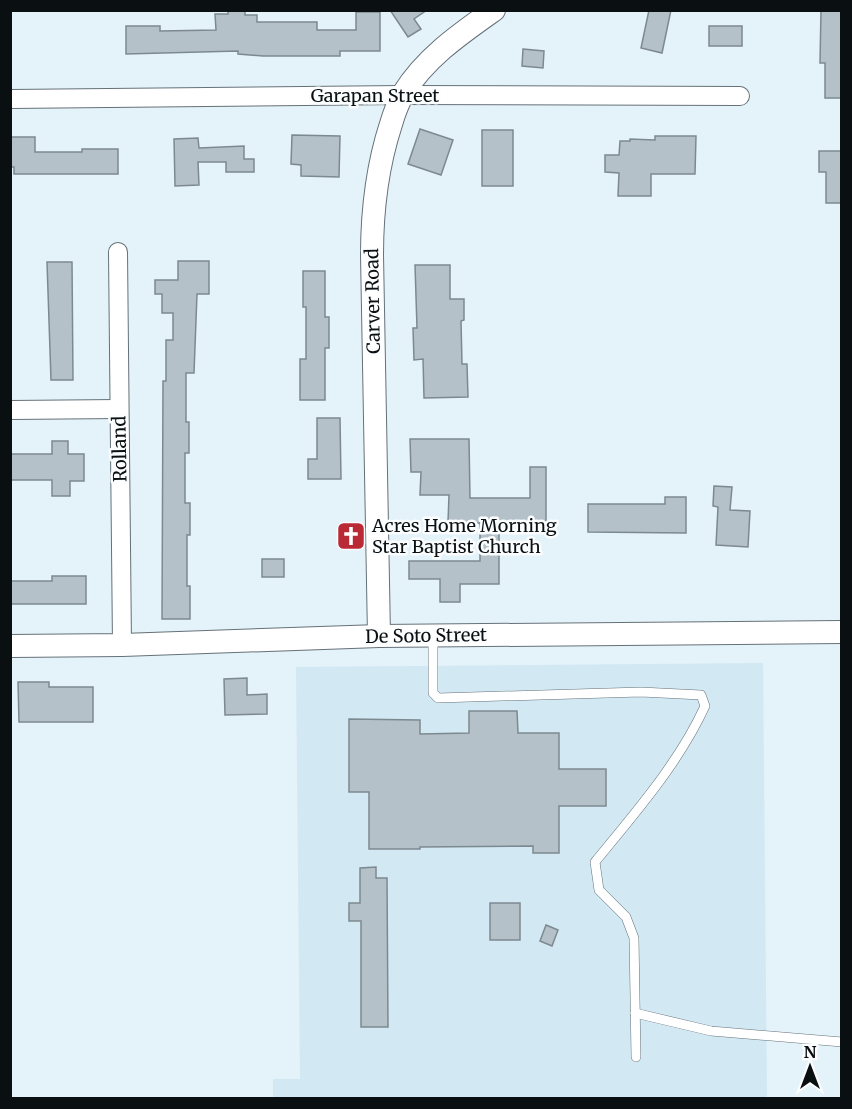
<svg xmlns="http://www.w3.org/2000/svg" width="852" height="1109" font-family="Merriweather,serif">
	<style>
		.built { fill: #d2e8f3 }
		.building { fill: #b4c1c8; stroke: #7d8990; stroke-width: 1.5 }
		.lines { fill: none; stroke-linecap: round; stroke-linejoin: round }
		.service-casing { stroke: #657178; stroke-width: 10 }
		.minor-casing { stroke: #657178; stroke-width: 20 }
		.tertiary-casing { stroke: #657178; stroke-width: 24 }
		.service { stroke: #fff; stroke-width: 9 }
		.minor { stroke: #fff; stroke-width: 18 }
		.tertiary { stroke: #fff; stroke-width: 22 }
		.labels { text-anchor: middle; stroke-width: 5; stroke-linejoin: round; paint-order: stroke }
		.street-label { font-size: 18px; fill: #0a0f12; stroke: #fbfdff }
		.poi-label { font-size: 18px; fill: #0a0f12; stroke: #fbfdff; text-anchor: start }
	</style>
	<rect width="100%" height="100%" fill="#e4f2fa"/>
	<!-- built -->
	<polygon class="built" points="763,663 767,1098 273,1098 273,1079 300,1079 296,667"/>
	<!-- building -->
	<g class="building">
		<polygon points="228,10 245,10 245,15 257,15 257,22 317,22 317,30 356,30 356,12 380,12 380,51 340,51 340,56 263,56 238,54 238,51 126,54 126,26 160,26 160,31 216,30 215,14 228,14"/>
		<polygon points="390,10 427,10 414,19 421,29 408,37"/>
		<polygon points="649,10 671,10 662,53 641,48"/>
		<polygon points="821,10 842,10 842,98 825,98 825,63 820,63"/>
		<rect x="709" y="26" width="33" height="20"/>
		<polygon points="523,49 544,51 543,68 522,66"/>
		<polygon points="420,129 453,140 441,175 408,164"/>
		<rect x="482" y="130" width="31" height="56"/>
		<polygon points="292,135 340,136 339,177 301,176 301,165 291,164"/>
		<polygon points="655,136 696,136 695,174 651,174 651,196 618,196 619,173 605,172 605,155 619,155 620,141 630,141 630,139 655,140"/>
		<polygon points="10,137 35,137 35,152 82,152 82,149 118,149 118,174 14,174 14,167 10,167"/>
		<polygon points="198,138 199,148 244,146 244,159 254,159 254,172 226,172 226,162 198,162 199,185 175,186 174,139"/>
		<polygon points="819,151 842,151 842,203 826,203 826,172 819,172"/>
		<polygon points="178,261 209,261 209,294 197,294 194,373 186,373 186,422 189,422 189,453 185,453 185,503 190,503 190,535 187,535 187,586 190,586 190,619 162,619 163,381 166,381 166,340 173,340 173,313 162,313 162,294 155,294 155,280 178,280"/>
		<polygon points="47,262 72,262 73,380 51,380"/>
		<polygon points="415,265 450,265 450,299 464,299 464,320 461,321 462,364 467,364 468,397 424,398 423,359 414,360 413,328 417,328"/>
		<polygon points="303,271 325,271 325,317 329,317 329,348 325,348 325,400 300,400 300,359 306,359 306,307 303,307"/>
		<polygon points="317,418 340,418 341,479 308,479 308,459 317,459"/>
		<polygon points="410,439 469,439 470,498 530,498 530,467 546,467 546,521 499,523 499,584 460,584 460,602 440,602 440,579 409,579 409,561 480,561 480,523 448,522 449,495 420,495 421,472 411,472"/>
		<polygon points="52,441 68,441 68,454 84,454 84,481 70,481 70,496 52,496 52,480 10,480 10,454 52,454"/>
		<polygon points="714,486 732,487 730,510 750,511 748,547 716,545 718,507 713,506"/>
		<polygon points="665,497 686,497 686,533 588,532 588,504 665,504"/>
		<rect x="262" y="559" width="22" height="18"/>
		<polygon points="52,576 86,576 86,604 10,604 10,581 52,581"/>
		<polygon points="247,678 247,695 267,694 267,714 225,715 224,679"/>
		<polygon points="18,682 49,682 49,687 93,687 93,722 19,722"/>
		<polygon points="469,711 517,711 518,733 559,733 559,769 606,769 606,806 559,806 559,853 533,853 533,846 420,847 420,849 369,849 369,792 349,792 349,719 420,720 420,734 469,733"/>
		<polygon points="376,867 376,878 387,878 388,1027 361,1027 361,921 349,921 349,903 360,903 360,868"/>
		<rect x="490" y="903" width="30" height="37"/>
		<polygon points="546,925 558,930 552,946 540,941"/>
	</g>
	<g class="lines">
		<!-- service casing -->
		<g class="service-casing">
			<g id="service">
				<path d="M 433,636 L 433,693 L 438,698 L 641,692 L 701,695 L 705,706 C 679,763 635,813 595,862 L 599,890 L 626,917 L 634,938 L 636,1057"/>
				<polyline points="635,1013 711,1031 842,1042"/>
			</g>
		</g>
		<!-- minor casing -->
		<g class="minor-casing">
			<g id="minor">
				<polyline points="10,99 402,95 740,96"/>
				<polyline points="118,252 122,645"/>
				<polyline points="10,410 119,409"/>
			</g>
		</g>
		<!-- tertiary casing -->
		<g class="tertiary-casing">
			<g id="tertiary">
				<path d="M 379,636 L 372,255 C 372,210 377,167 391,124 C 394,114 398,103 403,94 C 425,58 460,34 494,10"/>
				<polyline points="10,646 122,645 379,636 842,632"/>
			</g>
		</g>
		<!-- service -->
		<use href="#service" class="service"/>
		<!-- minor -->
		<use href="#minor" class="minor"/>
		<!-- tertiary -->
		<use href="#tertiary" class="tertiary"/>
	</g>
	<!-- icons -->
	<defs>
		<g id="church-square" transform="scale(1.5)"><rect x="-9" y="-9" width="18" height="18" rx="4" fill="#ba2a36" stroke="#fbfdff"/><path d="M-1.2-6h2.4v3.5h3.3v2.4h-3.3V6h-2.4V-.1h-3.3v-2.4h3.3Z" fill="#fff"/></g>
	</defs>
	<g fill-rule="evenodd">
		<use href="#church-square" x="351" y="536"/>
	</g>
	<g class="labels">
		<!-- street labels -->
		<g class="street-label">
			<text x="375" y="102">Garapan Street</text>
			<text transform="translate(373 301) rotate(-91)" y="6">Carver Road</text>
			<text transform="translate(120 449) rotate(-91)" y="6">Rolland</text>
			<text transform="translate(426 636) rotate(-1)" y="6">De Soto Street</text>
		</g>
		<!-- poi labels -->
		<g class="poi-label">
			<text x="372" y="532">Acres Home Morning<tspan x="372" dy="21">Star Baptist Church</tspan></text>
		</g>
	</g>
	<!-- border -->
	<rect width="852" height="1109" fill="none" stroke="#0a0f12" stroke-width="24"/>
	<!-- north arrow -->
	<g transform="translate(810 1067)" stroke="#fbfdff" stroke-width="4.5" paint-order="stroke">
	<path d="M0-4.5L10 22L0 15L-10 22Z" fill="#0a0f12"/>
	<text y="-9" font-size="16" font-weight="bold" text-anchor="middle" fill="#0a0f12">N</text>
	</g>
</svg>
